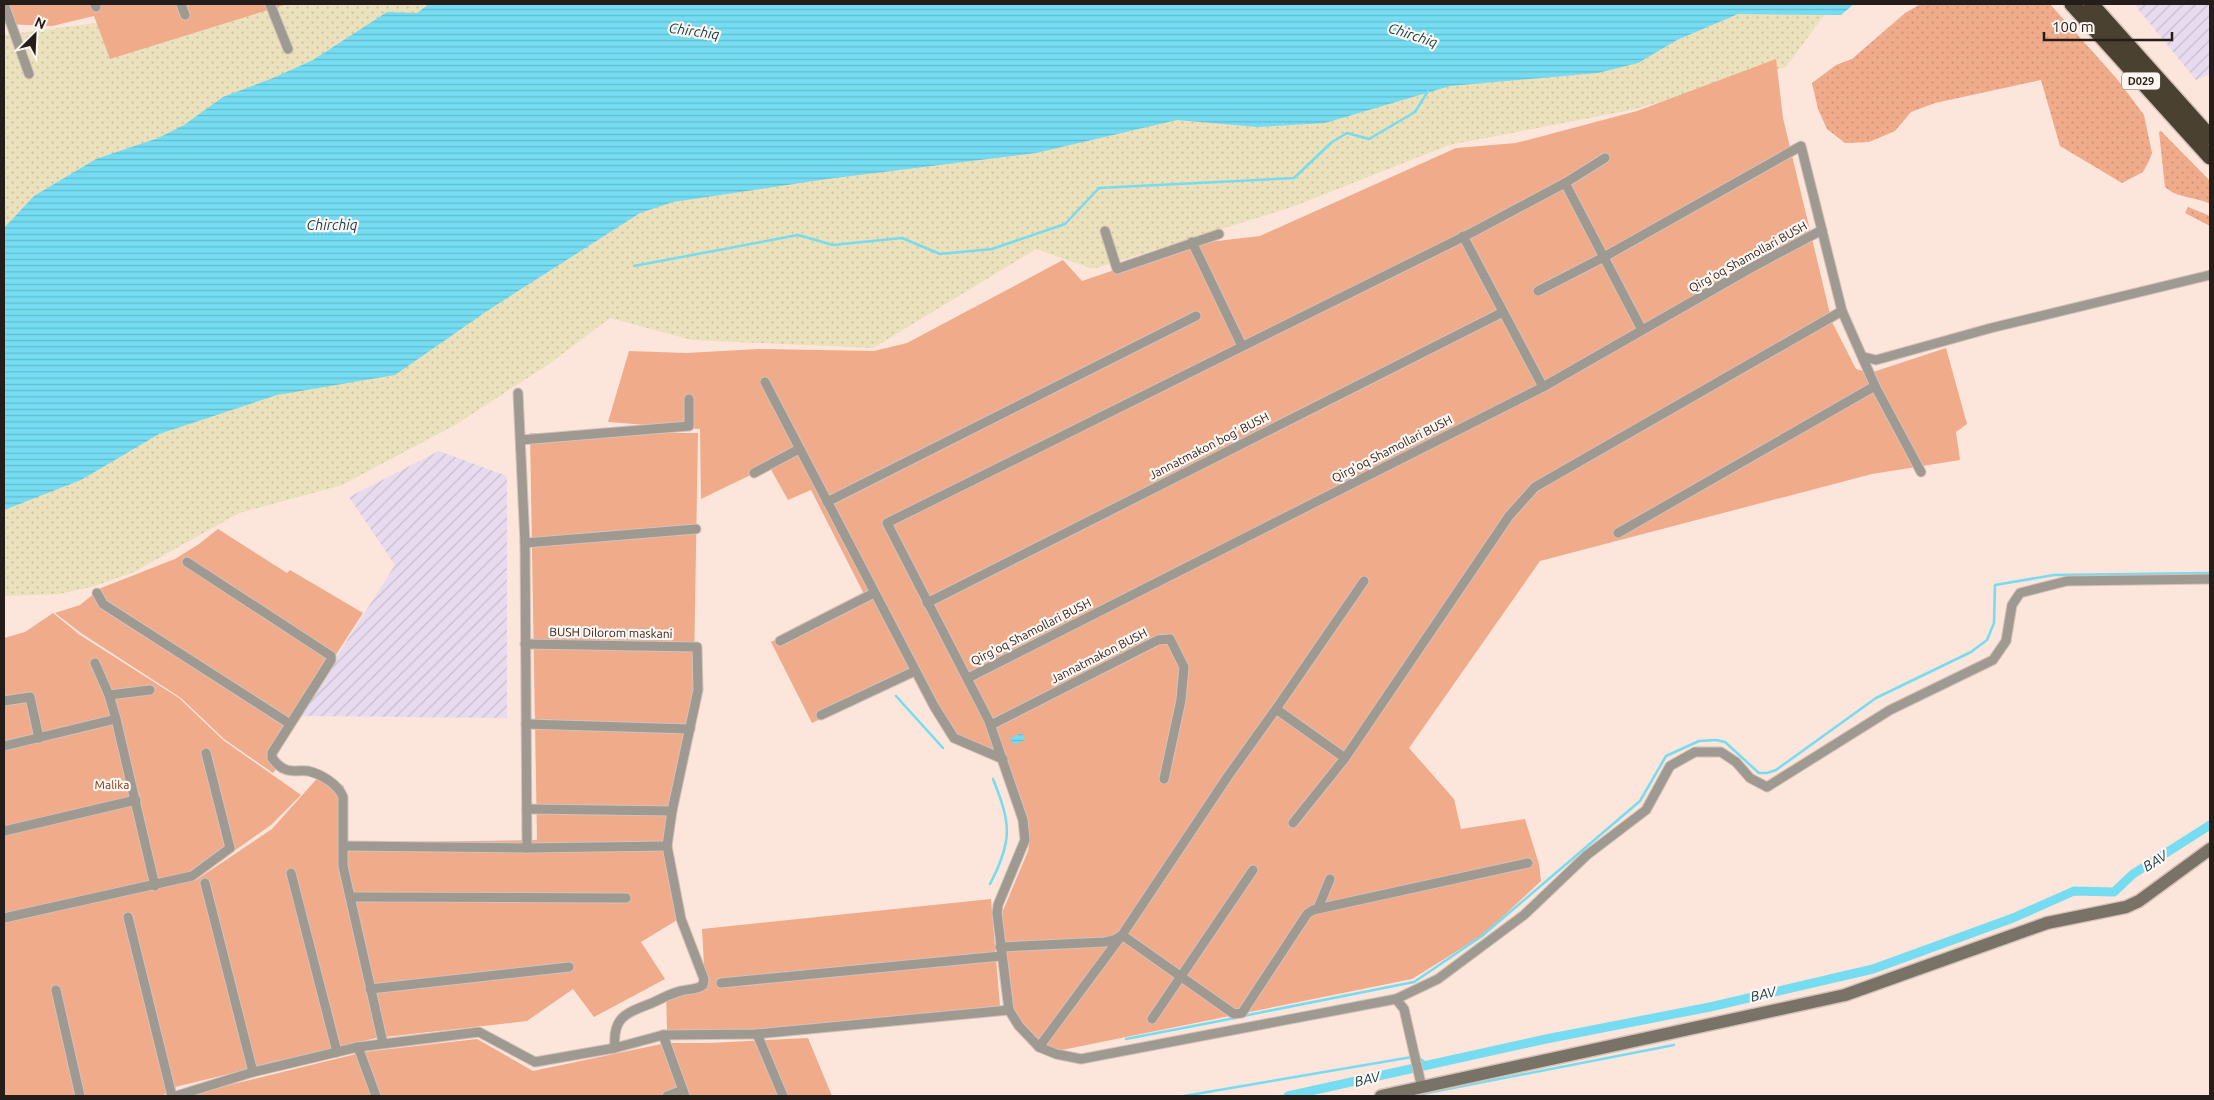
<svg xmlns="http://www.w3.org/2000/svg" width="2214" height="1100" font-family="Ubuntu,sans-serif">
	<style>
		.industrial { fill: url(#industrial-furrows) }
		.grass { fill: url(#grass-dots) }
		.sand { fill: url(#sand-dots) }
		.garden { fill: #f0ab8b }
		.water { fill: url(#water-rules) }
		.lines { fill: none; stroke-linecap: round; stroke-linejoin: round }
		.stream { stroke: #75dcf1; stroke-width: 2.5 }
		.canal { stroke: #75dcf1; stroke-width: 9 }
		.street-casing { stroke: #d5c1b8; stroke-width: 11 }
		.secondary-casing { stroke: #d5c1b8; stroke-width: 15 }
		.highway-casing { stroke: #d5c1b8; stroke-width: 18 }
		.street { stroke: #9e9a91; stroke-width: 9 }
		.secondary { stroke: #797367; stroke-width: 12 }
		.highway { stroke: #4a4131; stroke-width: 15 }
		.labels { text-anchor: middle; stroke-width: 4.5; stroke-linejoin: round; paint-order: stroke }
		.shield { fill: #fff6f1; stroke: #665e5a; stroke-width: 1 }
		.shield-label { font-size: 11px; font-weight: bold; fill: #251d19 }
		.street-label { font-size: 12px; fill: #251d19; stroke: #fff6f1 }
		.park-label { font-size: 12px; fill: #793712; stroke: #fff6f1 }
		.water-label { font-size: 14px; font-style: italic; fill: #104049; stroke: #fff6f1 }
	</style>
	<defs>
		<pattern id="industrial-furrows" width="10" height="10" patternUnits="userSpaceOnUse" patternTransform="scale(1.25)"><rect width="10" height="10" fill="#e9dbef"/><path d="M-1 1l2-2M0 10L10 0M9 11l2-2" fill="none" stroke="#c8bccc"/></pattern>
		<pattern id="grass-dots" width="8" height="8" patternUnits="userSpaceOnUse" patternTransform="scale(1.25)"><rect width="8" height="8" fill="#f0ab8b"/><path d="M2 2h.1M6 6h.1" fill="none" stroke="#ce9377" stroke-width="1.8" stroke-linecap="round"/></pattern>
		<pattern id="sand-dots" width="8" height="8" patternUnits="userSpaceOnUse" patternTransform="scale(1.25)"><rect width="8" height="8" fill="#ebe1bc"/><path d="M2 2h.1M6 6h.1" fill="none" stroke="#c9c1a1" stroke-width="1.8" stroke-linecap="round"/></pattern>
		<pattern id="water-rules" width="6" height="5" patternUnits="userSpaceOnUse" patternTransform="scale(1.25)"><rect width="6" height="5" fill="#75dcf1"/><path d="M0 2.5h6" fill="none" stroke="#65bcce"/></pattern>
	</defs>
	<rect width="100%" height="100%" fill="#fce5db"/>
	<!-- industrial -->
	<g class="industrial">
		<polygon points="2134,4 2210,4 2210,74 2196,80"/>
		<polygon points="439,451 507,476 507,718 299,716 395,565 349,497"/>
	</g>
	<!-- grass -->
	<g class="grass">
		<polygon points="1921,4 2050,4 2117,79 2144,115 2152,153 2149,161 2143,172 2122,183 2060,146 2041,80 1935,103 1911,112 1895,131 1869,142 1845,143 1827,129 1818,109 1812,83 1836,65 1852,59 1905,13"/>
		<path d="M 2161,131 L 2210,181 L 2210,204 C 2195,196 2178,199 2165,187 L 2159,132 Z"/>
		<polygon points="2188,207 2210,216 2210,226 2185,213"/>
	</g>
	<!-- sand -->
	<polygon class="sand" points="153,4 1839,4 1822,18 1786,67 1631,110 1449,145 1292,207 1093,269 1036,249 873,348 692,340 610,318 549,364 455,425 342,485 239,513 134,572 95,586 59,594 4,596 4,35 96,23"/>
	<!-- garden -->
	<g class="garden">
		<polygon points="4,4 287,4 110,59 94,16 52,26 4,24"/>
		<path d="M 1776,59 L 1783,118 L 1832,322 L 1856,369 L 1870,373 L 1946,348 L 1967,424 L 1956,432 L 1960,460 L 1872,474 L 1540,561 L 1409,748 L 1454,799 L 1461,829 L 1525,819 L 1539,864 L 1541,881 L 1483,935 L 1412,979 L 1057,1051 C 1036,1040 1017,1023 1010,1000 L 1002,913 L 1028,851 L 1030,840 L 1026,814 L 1001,759 L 956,737 L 915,675 L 812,723 L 771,642 L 865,596 L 811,490 L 788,500 L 769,466 L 701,499 L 700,429 L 608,422 L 629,351 L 686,353 L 759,349 L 874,351 L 907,343 L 1063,260 L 1082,281 L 1191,244 L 1260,236 L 1456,148 L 1516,143 L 1637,111 Z"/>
		<polygon points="530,433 698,433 693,725 668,842 682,917 641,942 665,979 594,1017 573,989 527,1021 376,1038 167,1089 169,1093 160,1096 4,1096 4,923 196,880 272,829 322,773 344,786 343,843 537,840"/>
		<polygon points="218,529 287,573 290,570 363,613 270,756 279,766 273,773 224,739 181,698 81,633 55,613 80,605 101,588 175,559 199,544"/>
		<polygon points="53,613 80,635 179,698 223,740 301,795 271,825 196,878 4,917 4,638 25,632"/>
		<polygon points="991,899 1000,1006 746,1031 667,1030 666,991 705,983 702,929"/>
		<polygon points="808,1038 832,1096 189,1096 229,1085 364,1052 477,1039 533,1071 666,1043 709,1043"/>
	</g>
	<!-- water -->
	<g class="water">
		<polygon points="429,4 1854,4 1841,15 1738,14 1677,40 1638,63 1598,73 1450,86 1325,123 1258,127 1177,120 1036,153 827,179 673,202 640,213 487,311 395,375 277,395 159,434 81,480 4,510 4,228 34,196 96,159 158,138 184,125 223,97 273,78 313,60 387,12 417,13"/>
		<polygon points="1022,733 1025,740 1013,745 1010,738"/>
	</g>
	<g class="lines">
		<!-- stream -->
		<g class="stream">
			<polyline points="634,266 798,235 833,245 902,238 940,254 992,249 1065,224 1099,188 1294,178 1332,142 1347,133 1369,139 1415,112 1428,91"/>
			<polyline points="896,696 943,748"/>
			<path d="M 990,884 C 1013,840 1011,824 993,779"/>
			<polyline points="1243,1016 1414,982 1482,936 1640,801 1666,756 1699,741 1716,740 1725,742 1759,773 1767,773 1776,770 1876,698 1971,652 1987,640 1994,623 1995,585 2054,575 2210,573"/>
			<polyline points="1126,1039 1235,1018"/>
			<polyline points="1417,1056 1428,1065"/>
			<polyline points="1184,1096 1412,1057"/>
			<polyline points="1412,1096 1674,1045"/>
		</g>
		<!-- canal -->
		<polyline class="canal" points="1288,1096 1546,1039 1710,1007 1873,969 2013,918 2074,891 2114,892 2133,874 2210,825"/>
		<!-- street casing -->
		<g class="street-casing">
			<g id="street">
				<polyline points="4,4 29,74"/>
				<polyline points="95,4 96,7"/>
				<polyline points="181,4 185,15"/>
				<polyline points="270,4 288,49"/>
				<polyline points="1605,158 1565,183 1473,232 887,523 989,721 1023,820 1025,840 998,905 997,913 1009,1010 1019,1026 1039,1047 1056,1054 1081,1059 1396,999 1438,979 1524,915 1587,855 1646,810 1670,766 1695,752 1721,752 1736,762 1750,778 1767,787 1890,710 1993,660 2006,641 2012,605 2020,593 2067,581 2210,579"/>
				<polyline points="1565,183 1642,330"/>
				<polyline points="1105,231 1117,269 1219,234"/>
				<polyline points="1463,236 1543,387"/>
				<polyline points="1192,242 1242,346"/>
				<polyline points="1538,291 1604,257 1801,146 1842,311 1875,386 1921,472"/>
				<polyline points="1864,357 1876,360 1991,328 2210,275"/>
				<polyline points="765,382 934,706 954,738 1003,759"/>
				<polyline points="518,393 525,543 527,848"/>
				<polyline points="521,440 689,426 689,399"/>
				<polyline points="754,473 799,449"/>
				<polyline points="827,502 1196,316"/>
				<polyline points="1618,533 1875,386"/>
				<polyline points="525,543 696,529"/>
				<path d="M 187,562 L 331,656 L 331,660 L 272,753 L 272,758 C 276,763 280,768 287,770 C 294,772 301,770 308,771 C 321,774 338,784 343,797 L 343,866 L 383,1043"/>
				<polyline points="97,593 103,604 290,724"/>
				<polyline points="927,603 1503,312"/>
				<polyline points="780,641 874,593"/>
				<path d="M 525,644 L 697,647 L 698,690 L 672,811 L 667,846 L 681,919 L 704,979 L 703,985 C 697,990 688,989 681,991 C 671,993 661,999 652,1003 C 626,1013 612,1017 615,1048"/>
				<polyline points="95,663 109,695 116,719 155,886"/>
				<polyline points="968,678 1543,387 1749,269 1822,230"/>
				<polyline points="109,695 150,690"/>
				<polyline points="4,701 30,697 39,738"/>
				<polyline points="1276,709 1345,758"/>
				<polyline points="821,715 915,671"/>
				<polyline points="526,724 690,729"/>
				<polyline points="991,725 1158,640 1170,639 1184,667 1181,700 1164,779"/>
				<polyline points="4,746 116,719"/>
				<polyline points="527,809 672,811"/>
				<polyline points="1293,823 1345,758 1509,516 1535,487 1842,311"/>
				<polyline points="4,831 136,800"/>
				<polyline points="344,846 527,848 667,846"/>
				<polyline points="291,873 337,1052"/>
				<polyline points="205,883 253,1072"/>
				<polyline points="350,897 626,898"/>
				<polyline points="1318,908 1330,879"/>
				<polyline points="128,917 172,1096"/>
				<polyline points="4,918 192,876 230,848 206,753"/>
				<polyline points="1000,947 1105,942 1114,940 1122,935 1234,1014 1242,1013 1307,914 1313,910 1528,863"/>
				<polyline points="721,983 1001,956"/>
				<polyline points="370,989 569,967"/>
				<polyline points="56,990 80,1096"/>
				<polyline points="1396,999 1404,1009 1422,1088"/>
				<polyline points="1152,1019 1253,870"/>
				<polyline points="757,1034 783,1096"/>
				<polyline points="663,1035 685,1096"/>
				<polyline points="358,1047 376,1096"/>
				<polyline points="1039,1047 1122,935 1228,776 1276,709 1364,581"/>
				<polyline points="176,1096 253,1072 358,1047 479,1032 535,1062 615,1048 663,1035 757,1034 1009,1010"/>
				<polyline points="667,1096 683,1090"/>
			</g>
		</g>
		<!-- secondary casing -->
		<g class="secondary-casing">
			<polyline id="secondary" points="1381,1096 1845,995 2047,923 2126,907 2139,901 2210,849"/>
		</g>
		<!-- highway casing -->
		<g class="highway-casing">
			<g id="highway">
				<polyline points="2072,4 2210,157"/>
				<polyline points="2091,4 2210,137"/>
			</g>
		</g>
		<!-- street -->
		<use href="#street" class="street"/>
		<!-- secondary -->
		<use href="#secondary" class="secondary"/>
		<!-- highway -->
		<use href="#highway" class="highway"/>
	</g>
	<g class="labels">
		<!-- shield labels -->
		<rect class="shield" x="2122" y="72.5" width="38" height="17" rx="4"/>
		<g class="shield-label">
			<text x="2141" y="85">D029</text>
		</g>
		<!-- street labels -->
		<g class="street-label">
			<text transform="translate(1748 257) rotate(-29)" y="4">Qirg'oq Shamollari BUSH</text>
			<text transform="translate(1209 446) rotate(-27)" y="4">Jannatmakon bog' BUSH</text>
			<text transform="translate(1392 449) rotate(-27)" y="4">Qirg'oq Shamollari BUSH</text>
			<text transform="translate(1031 632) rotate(-27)" y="4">Qirg'oq Shamollari BUSH</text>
			<text transform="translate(611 633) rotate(1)" y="4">BUSH Dilorom maskani</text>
			<text transform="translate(1099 656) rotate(-27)" y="4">Jannatmakon BUSH</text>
		</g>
		<!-- park labels -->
		<g class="park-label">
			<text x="112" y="789">Malika</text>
		</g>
		<!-- water labels -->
		<g class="water-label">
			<text transform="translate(694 31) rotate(8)" y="5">Chirchiq</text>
			<text transform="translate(1413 35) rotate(18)" y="5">Chirchiq</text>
			<text x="332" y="230">Chirchiq</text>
			<text transform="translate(2155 861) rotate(-32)" y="5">BAV</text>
			<text transform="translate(1763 994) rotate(-13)" y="5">BAV</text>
			<text transform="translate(1367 1079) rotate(-13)" y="5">BAV</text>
		</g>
	</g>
	<!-- border -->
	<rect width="2214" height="1100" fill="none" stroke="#251d19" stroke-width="10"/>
	<!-- north arrow -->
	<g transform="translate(35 35) rotate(24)" stroke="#fff6f1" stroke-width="4" paint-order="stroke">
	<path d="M0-4L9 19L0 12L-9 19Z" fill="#251d19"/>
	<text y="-8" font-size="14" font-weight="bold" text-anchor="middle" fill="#251d19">N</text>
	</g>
	<!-- scale -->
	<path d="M2044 32v8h128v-8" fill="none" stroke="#251d19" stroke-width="2.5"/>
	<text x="2052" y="32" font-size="15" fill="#251d19" stroke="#fff6f1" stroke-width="4" paint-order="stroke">100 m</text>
</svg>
